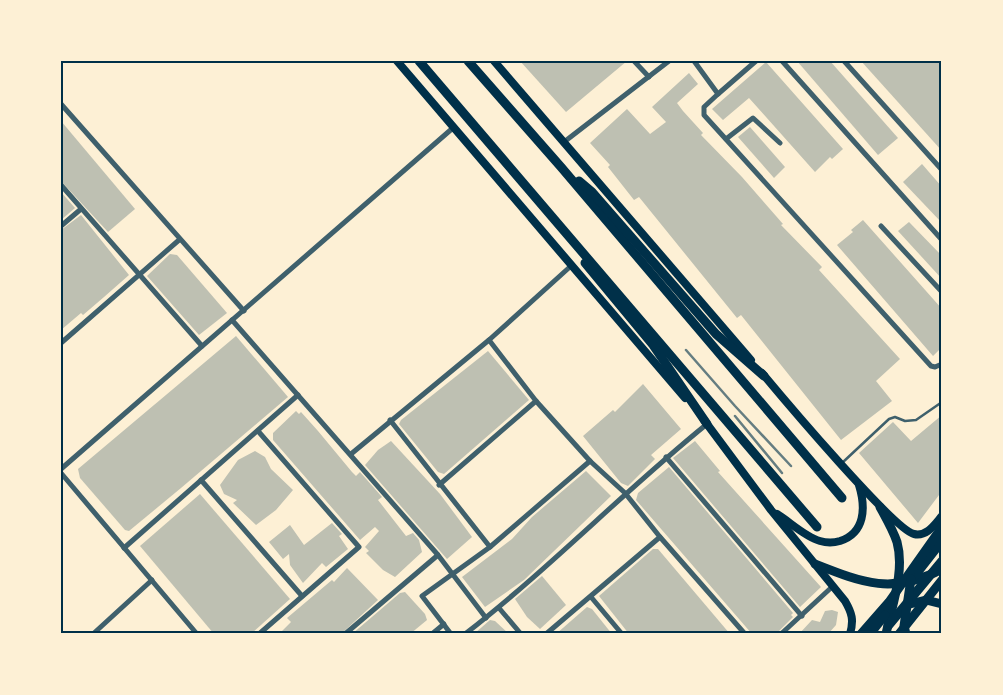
<svg xmlns="http://www.w3.org/2000/svg" width="1003" height="695" font-family="'Work Sans',sans-serif">
	<style>
		.building { fill: #bec0b2 }
		.lines { fill: none; stroke-linecap: round; stroke-linejoin: round }
		.service { stroke: #3f606c; stroke-width: 2.5 }
		.minor { stroke: #3f606c; stroke-width: 5 }
		.secondary { stroke: #003049; stroke-width: 8 }
		.primary { stroke: #003049; stroke-width: 9 }
		.trunk { stroke: #003049; stroke-width: 9 }
		.rail { stroke: #657d81; stroke-width: 2.5 }
		.neatline { fill: none; stroke: #003049; stroke-width: 2 }
	</style>
	<rect width="100%" height="100%" fill="#fdf0d5"/>
	<!-- building -->
	<g class="building">
		<polygon points="520,61 627,61 566,112"/>
		<polygon points="797,61 830,61 898,138 878,155"/>
		<polygon points="861,61 942,61 942,151"/>
		<polygon points="766,62 843,149 832,159 830,157 815,172 749,98 723,120 712,109"/>
		<polygon points="689,73 698,84 677,103 683,111 703,133 701,135 742,177 783,224 781,225 822,267 819,270 900,359 876,381 892,401 841,440 741,315 737,318 639,197 634,200 608,167 610,165 590,143 627,109 650,134 666,122 652,107"/>
		<polygon points="61,121 135,209 108,232 61,181"/>
		<polygon points="750,127 785,167 774,178 738,137"/>
		<polygon points="922,164 942,187 942,223 903,182"/>
		<polygon points="61,192 75,208 61,220"/>
		<polygon points="81,215 129,275 104,297 83,315 81,313 61,330 61,230"/>
		<polygon points="863,220 942,309 942,347 933,356 837,245 853,232 851,230"/>
		<polygon points="909,222 942,256 942,279 898,231"/>
		<polygon points="170,254 177,255 227,313 199,335 147,276"/>
		<polygon points="236,336 288,397 181,488 129,531 125,530 80,478 78,469"/>
		<polygon points="488,351 529,400 444,474 438,472 399,424 401,420"/>
		<polygon points="643,384 681,429 651,455 655,459 628,486 621,483 583,436 613,410 615,412"/>
		<polygon points="296,411 299,414 301,412 318,431 352,472 356,476 360,472 382,497 378,500 406,536 413,533 419,540 422,552 395,577 383,570 366,553 369,551 365,547 379,531 375,527 360,540 273,440 273,433"/>
		<polygon points="942,415 942,491 918,523 859,453 893,422 911,441"/>
		<polygon points="391,441 440,494 472,537 447,559 365,465 378,450"/>
		<polygon points="695,441 720,471 718,472 821,587 800,607 673,458"/>
		<polygon points="255,451 265,457 271,469 293,490 276,510 256,525 233,503 237,500 224,494 220,485 238,460"/>
		<polygon points="669,467 793,613 791,615 793,617 776,634 752,634 636,500 638,493"/>
		<polygon points="586,471 611,496 524,580 485,607 462,577 512,539 532,517"/>
		<polygon points="200,494 290,599 251,634 214,634 140,546"/>
		<polygon points="332,523 342,534 339,536 348,549 326,567 322,563 303,583 290,565 289,554 283,559 269,542 290,525 304,545"/>
		<polygon points="653,549 658,549 730,634 629,634 599,596"/>
		<polygon points="347,568 378,600 341,634 279,634 291,622 287,618 332,580 334,582"/>
		<polygon points="542,576 566,605 540,629 527,617 515,599"/>
		<polygon points="405,592 425,614 427,620 410,634 352,634 400,593"/>
		<polygon points="587,607 592,609 612,634 556,634"/>
		<polygon points="832,610 838,612 836,625 828,634 799,634 812,620 820,622 825,611"/>
		<polygon points="490,620 495,621 509,634 474,634"/>
	</g>
	<g class="lines">
		<!-- service -->
		<polyline class="service" points="842,463 889,419 895,417 905,421 916,420 942,402"/>
		<!-- minor -->
		<g class="minor">
			<polyline points="634,61 649,77"/>
			<polyline points="694,61 718,94 704,107 704,115 931,366 935,367 942,364"/>
			<polyline points="782,61 942,240"/>
			<polyline points="844,61 942,170"/>
			<polyline points="718,94 756,61"/>
			<polyline points="61,104 244,311"/>
			<polyline points="726,139 753,118 780,143"/>
			<polyline points="564,142 669,61"/>
			<polyline points="61,185 202,346"/>
			<polyline points="61,226 81,209"/>
			<polyline points="881,226 942,292"/>
			<polyline points="232,320 438,555 486,618"/>
			<polyline points="489,340 536,401 590,461 625,493 660,537 745,634"/>
			<polyline points="61,343 179,240"/>
			<polyline points="390,420 490,547"/>
			<polyline points="258,431 359,547 259,634"/>
			<polyline points="351,454 489,340 572,265"/>
			<polyline points="666,457 802,616"/>
			<polyline points="61,469 454,127"/>
			<polyline points="61,473 197,634"/>
			<polyline points="201,480 302,596"/>
			<polyline points="439,485 536,401"/>
			<polyline points="124,548 298,395"/>
			<polyline points="591,597 622,634"/>
			<polyline points="499,608 521,634"/>
			<polyline points="93,634 152,580"/>
			<polyline points="345,634 438,555"/>
			<polyline points="432,634 444,624"/>
			<polyline points="451,634 422,596 490,547 590,461"/>
			<path d="M 465,634 C 549,569 624,491 707,424"/>
			<polyline points="546,634 660,537"/>
			<polyline points="781,634 833,586"/>
		</g>
		<!-- secondary -->
		<g class="secondary">
			<polyline points="397,61 685,398"/>
			<polyline points="494,61 751,360"/>
			<path d="M 762,373 C 782,397 894,530 914,534 C 927,537 935,524 942,516"/>
			<path d="M 704,420 L 771,510 L 845,601 C 852,613 854,620 850,634"/>
			<path d="M 777,514 C 790,522 805,537 820,541 C 827,543 833,543 840,541 C 865,533 866,508 859,485"/>
		</g>
		<!-- primary -->
		<g class="primary">
			<path d="M 880,507 C 886,518 893,530 897,542 C 905,571 892,605 886,634"/>
			<path d="M 815,564 C 863,583 893,595 942,569"/>
			<polyline points="910,582 942,541"/>
			<polyline points="906,605 926,600 942,604"/>
			<polyline points="888,626 942,561"/>
			<polyline points="861,634 889,602 942,527"/>
			<polyline points="870,634 885,615"/>
			<polyline points="899,634 942,580"/>
			<polyline points="906,634 904,626 911,579"/>
		</g>
		<!-- trunk -->
		<g class="trunk">
			<polyline points="419,61 817,527"/>
			<polyline points="468,61 561,167 842,498"/>
			<polyline points="579,181 592,192 716,334 764,376"/>
			<polyline points="585,263 653,345 707,424"/>
		</g>
		<!-- rail -->
		<g class="rail">
			<polyline points="686,350 735,406 791,466"/>
			<polyline points="735,416 782,473"/>
		</g>
	</g>
	<!-- border -->
	<rect width="1003" height="695" fill="none" stroke="#fdf0d5" stroke-width="125"/>
	<rect x="62" y="62" width="878" height="570" class="neatline"/>
</svg>
